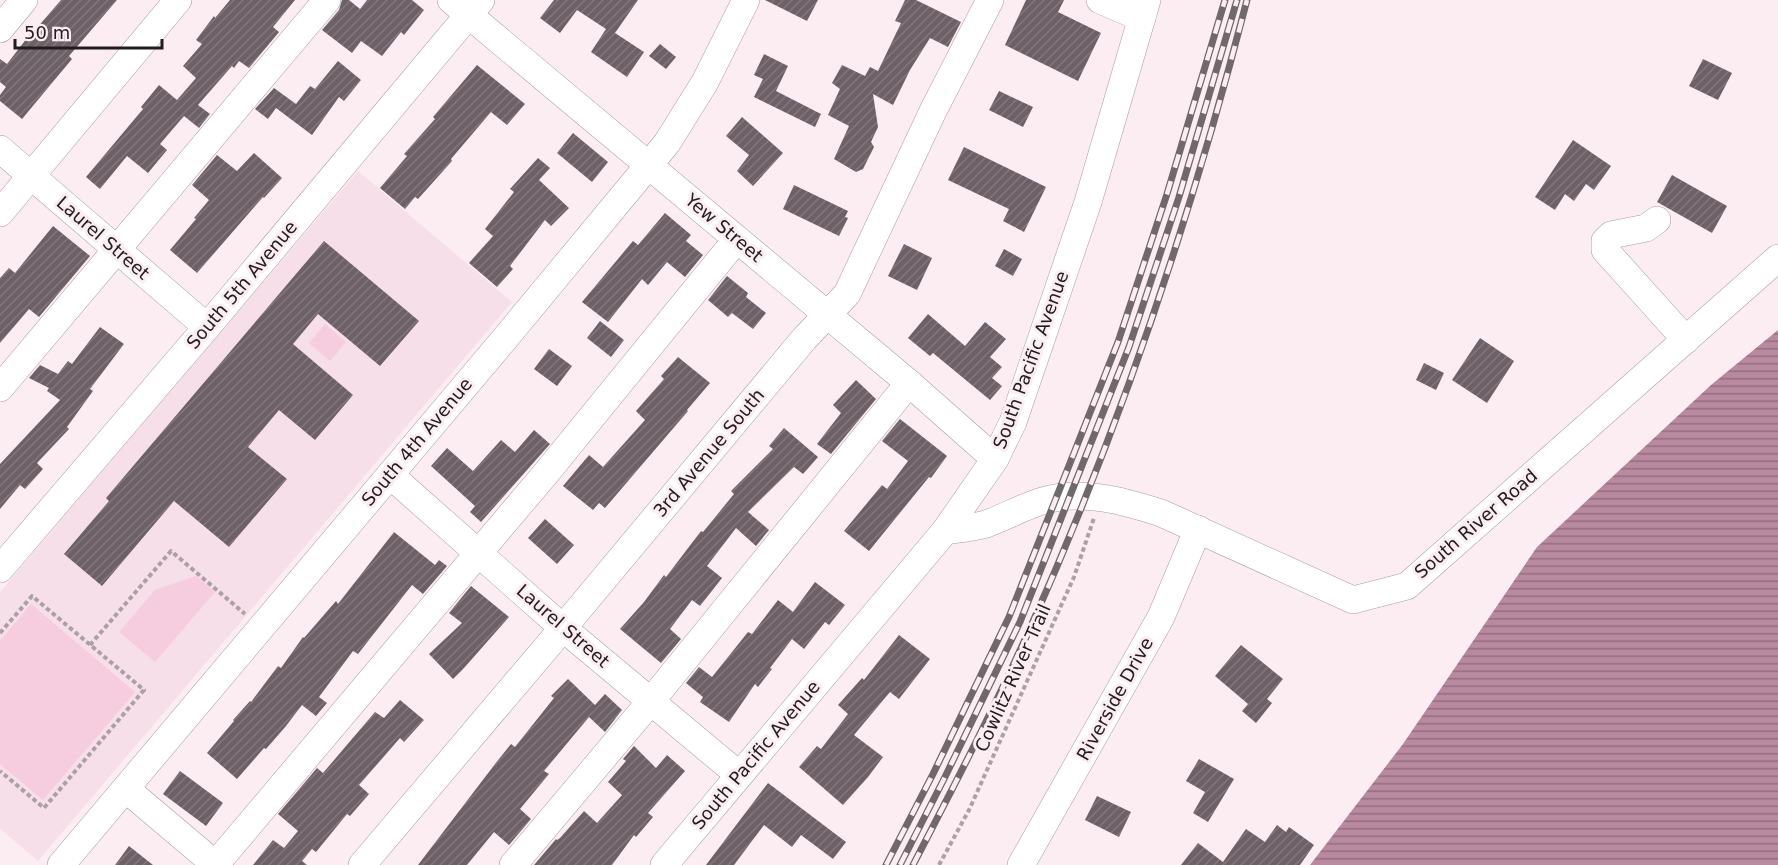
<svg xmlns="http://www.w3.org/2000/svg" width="1778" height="865" font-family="'DejaVu Sans',sans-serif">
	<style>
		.built { fill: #f6dfe9 }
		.park { fill: #f6ccdf }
		.water { fill: url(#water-rules) }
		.building { fill: url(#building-hatch) }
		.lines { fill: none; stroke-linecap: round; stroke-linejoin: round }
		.minor-casing { stroke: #a99ba1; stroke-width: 28 }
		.path { stroke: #aba0a4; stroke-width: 4; stroke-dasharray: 4.5 3; stroke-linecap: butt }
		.minor { stroke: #fff; stroke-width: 27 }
		.rail-casing { stroke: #71686c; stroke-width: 7 }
		.rail { stroke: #fcedf3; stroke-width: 4.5; stroke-dasharray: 14; stroke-linecap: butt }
		.labels { text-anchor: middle; stroke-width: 6; stroke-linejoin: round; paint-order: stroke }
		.street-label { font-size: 18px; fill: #211c1e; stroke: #fcedf3 }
	</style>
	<defs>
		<pattern id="water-rules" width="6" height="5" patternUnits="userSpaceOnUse" patternTransform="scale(1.5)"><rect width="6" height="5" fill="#b8899f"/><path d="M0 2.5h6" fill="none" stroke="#956f81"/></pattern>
		<pattern id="building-hatch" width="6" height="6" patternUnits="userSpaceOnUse" patternTransform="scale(1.5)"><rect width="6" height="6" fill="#6d6066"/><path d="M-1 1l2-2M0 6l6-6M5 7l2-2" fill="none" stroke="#81777c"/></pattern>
	</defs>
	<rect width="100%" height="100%" fill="#fcedf3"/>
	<!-- built -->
	<polygon class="built" points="358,171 512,302 38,861 0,829 0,592"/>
	<!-- park -->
	<g class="park">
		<polygon points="325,324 346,342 330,361 309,343"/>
		<polygon points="196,576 215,592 155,662 119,632 155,590"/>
		<polygon points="31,604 135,692 43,800 0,764 0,641"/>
	</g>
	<!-- water -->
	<polygon class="water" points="1778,330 1778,865 1310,865 1403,744 1537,547 1711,385"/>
	<!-- building -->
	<g class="building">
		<polygon points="61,0 117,0 69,56 72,59 22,119 0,101 0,95 6,87 0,82 0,59 7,64 34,29 35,30"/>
		<polygon points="230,0 295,0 273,27 279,32 249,68 239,61 234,68 232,66 198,105 210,114 199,128 184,116 160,144 167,150 148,173 127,156 100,189 86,177 143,109 141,107 159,85 177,100 196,78 183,66 202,44 196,40 214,16 215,18"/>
		<polygon points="342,0 349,0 360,9 367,0 412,0 424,10 404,35 401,32 382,56 361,41 352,53 322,30 339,10"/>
		<polygon points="554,0 638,0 615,33 644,52 627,77 591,52 606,29 577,10 560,33 540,18"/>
		<polygon points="765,0 818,0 807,21"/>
		<polygon points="905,0 916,0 961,22 948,47 930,38 910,70 893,105 873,94 878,127 871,142 874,147 863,169 856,172 834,159 849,126 828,115 840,89 832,83 842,65 865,76 870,67 878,71 901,23 895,21"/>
		<polygon points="1026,0 1064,0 1058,12 1101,33 1078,81 1005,45"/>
		<polygon points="660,44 676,57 666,69 649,56"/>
		<polygon points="764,54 788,66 776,91 821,114 815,127 754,97 763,79 754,75"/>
		<polygon points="1703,59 1732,73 1718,100 1689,86"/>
		<polygon points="338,61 361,80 344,101 339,97 312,135 276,108 268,119 255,109 274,88 296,104 310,86 315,89"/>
		<polygon points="477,65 525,104 507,125 491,112 451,159 452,161 418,199 415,197 405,209 380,188 407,156 404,154 435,119 433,117"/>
		<polygon points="999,91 1033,107 1023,127 989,110"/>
		<polygon points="742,117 783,153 753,186 737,171 749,155 726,136"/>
		<polygon points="573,133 608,162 592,182 557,153"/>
		<polygon points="1573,140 1611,166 1594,190 1586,184 1574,201 1565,194 1555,210 1535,197"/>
		<polygon points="964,147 1046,187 1024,232 1003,221 1009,209 948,180"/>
		<polygon points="254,153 282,178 264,198 263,197 197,273 170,250 196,219 194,218 209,200 192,185 217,155 237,171"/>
		<polygon points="538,158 550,168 539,180 569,208 551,226 545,220 510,266 513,269 497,287 469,263 493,236 485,229 514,192 510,189"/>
		<polygon points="1672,175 1727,206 1712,233 1657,202"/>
		<polygon points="794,185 848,211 845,217 848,218 839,236 783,209"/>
		<polygon points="665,213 691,235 686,241 703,255 685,277 667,262 648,285 642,279 608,322 582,302 633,241 638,245"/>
		<polygon points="53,226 90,256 39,317 29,309 0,343 0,278 9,268 15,273"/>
		<polygon points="324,241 419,321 380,366 318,314 293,344 353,395 315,440 279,410 248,447 287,479 229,547 174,501 102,586 64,554 109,501 106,498"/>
		<polygon points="904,244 932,258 917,290 888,276"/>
		<polygon points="1004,249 1022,259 1013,276 995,266"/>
		<polygon points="727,276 748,293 746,297 766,313 753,329 732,313 728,317 708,300"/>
		<polygon points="928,314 965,346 985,322 1006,339 990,357 1002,367 992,378 1002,386 990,400 933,353 930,356 908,338"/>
		<polygon points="600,321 624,340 611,357 587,338"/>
		<polygon points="100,327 124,344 90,389 93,391 67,427 69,429 37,463 43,469 25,489 20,485 0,509 0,464 60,400 47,391 49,388 29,378 40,365 58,374 68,361 72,364"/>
		<polygon points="1480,338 1514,361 1487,403 1452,380"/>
		<polygon points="549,349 572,366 557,386 534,369"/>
		<polygon points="678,357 710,383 687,410 688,411 605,508 599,503 593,510 563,486 589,455 603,467 645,420 636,411 664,379 661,376"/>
		<polygon points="1424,363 1444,373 1436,390 1416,380"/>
		<polygon points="856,380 876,399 831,454 817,444 841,413 833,405"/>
		<polygon points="900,419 947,456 931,478 929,477 869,551 844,531 882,485 887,489 908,461 882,441"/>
		<polygon points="784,428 818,457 803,474 794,467 748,512 769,530 756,546 736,528 707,566 722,578 700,606 692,600 670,629 681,639 661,663 620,629 644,602 664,575 666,577 701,531 703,532 734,494 731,491 773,449 769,446"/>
		<polygon points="534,430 550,444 481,522 470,512 475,506 431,466 447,448 473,471 501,440 515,452"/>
		<polygon points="545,519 574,545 557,564 528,538"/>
		<polygon points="394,532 435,565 439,560 447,566 423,594 412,585 358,654 353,651 319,697 327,703 316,716 302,705 286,726 266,749 264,748 237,779 207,753 234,721 233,720 250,701 251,702 278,666 281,668 303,637 304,638 336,601 338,604"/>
		<polygon points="815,582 845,605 829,625 825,622 804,649 792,639 770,668 772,669 758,687 755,684 729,722 700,702 703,697 686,683 699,667 712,677 748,632 752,634 778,600 793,612"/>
		<polygon points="471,586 509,617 464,668 453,679 429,654 462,623 449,613"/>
		<polygon points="899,635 930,659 899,699 890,692 854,735 883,757 868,777 843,805 799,767 817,746 821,749 848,714 838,705 862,678 864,680"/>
		<polygon points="1241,645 1283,679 1267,699 1272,703 1256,723 1242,711 1248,704 1215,676"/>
		<polygon points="568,679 595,705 605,694 622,710 605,732 589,717 544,771 549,774 520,809 531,819 509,845 494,832 467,865 418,865 495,764 511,744 515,747 554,698 551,696"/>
		<polygon points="400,700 424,720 404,742 400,738 359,785 369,794 350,816 347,814 316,852 312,849 302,861 307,865 253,865 273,840 284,848 298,831 278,814 317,768 323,773 375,712 384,718"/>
		<polygon points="634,746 656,768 667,755 685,771 648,813 653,817 636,837 634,835 612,865 534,865 556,839 557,840 560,838 584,811 597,823 622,795 608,782 626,761 623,759"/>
		<polygon points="1199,759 1234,779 1208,822 1193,813 1205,792 1186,781"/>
		<polygon points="180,771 223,803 206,826 163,794"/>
		<polygon points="768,783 846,842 833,859 801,835 792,847 764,825 734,865 706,865"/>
		<polygon points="1097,796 1131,812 1119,837 1085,820"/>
		<polygon points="1277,825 1286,832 1289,827 1314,845 1300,865 1181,865 1198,843 1223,862 1246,829 1265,842"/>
		<polygon points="129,846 153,865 115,865"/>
	</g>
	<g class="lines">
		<!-- minor casing -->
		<g class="minor-casing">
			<g id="minor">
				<polyline points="451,0 909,383 995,459"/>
				<polyline points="1100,0 1142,18"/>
				<polyline points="0,29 24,0"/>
				<polyline points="0,149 207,327"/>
				<polyline points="0,213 178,0"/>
				<polyline points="1657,220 1646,228 1611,235 1605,241 1605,250 1686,340"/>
				<polyline points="0,388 327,0"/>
				<polyline points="390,475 563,628 739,775"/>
				<path d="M 945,531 C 958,529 973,528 986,524 C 1005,517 1023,507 1042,501 C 1082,489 1124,501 1161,513 L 1353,600 L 1407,586 L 1778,258"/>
				<polyline points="0,569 207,327 481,0"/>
				<polyline points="126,789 216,865"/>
				<polyline points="61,865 502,342 667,143 705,82 746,0"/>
				<polyline points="215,865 547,472 737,239"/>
				<polyline points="362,865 563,628 804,339 847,294 933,111 990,0"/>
				<polyline points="513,865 651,701 909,383"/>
				<polyline points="664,865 945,531 995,459 1013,422 1088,202 1147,0"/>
				<polyline points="1021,865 1161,617 1198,529"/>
			</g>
		</g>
		<!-- path -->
		<g class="path">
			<polyline points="0,633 32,596 144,690 44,808 0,771"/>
			<polyline points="90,645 171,551 245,614"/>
			<polyline points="939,865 969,810 1074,577 1094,518"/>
		</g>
		<!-- minor -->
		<use href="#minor" class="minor"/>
		<!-- rail casing -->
		<g class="rail-casing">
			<g id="rail">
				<polyline points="886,865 933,774 1009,617 1118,342 1167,194 1225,0"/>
				<polyline points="900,865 944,779 1020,622 1129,347 1179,197 1237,0"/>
				<path d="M 913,865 C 954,786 995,707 1031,626 C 1121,425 1192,214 1247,0"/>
			</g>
		</g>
		<!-- rail -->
		<use href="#rail" class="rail"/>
	</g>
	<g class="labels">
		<!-- street labels -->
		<g class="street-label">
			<text transform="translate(724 228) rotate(40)" y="6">Yew Street</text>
			<text transform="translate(103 238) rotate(41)" y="6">Laurel Street</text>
			<text transform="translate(242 285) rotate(-50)" y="6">South 5th Avenue</text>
			<text transform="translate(1031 360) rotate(-70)" y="6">South Pacific Avenue</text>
			<text transform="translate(417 442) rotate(-50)" y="6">South 4th Avenue</text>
			<text transform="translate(709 453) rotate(-50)" y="6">3rd Avenue South</text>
			<text transform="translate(1476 524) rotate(-41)" y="6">South River Road</text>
			<text transform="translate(563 626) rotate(41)" y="6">Laurel Street</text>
			<text transform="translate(1013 678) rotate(-66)" y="6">Cowlitz River Trail</text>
			<text transform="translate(1115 699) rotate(-61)" y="6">Riverside Drive</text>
			<text transform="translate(756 755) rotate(-50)" y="6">South Pacific Avenue</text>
		</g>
	</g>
	<!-- scale -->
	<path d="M15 39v9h147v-9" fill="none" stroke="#211c1e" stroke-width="3"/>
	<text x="24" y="39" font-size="18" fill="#211c1e" stroke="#fcedf3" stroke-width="4.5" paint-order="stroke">50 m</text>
</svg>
